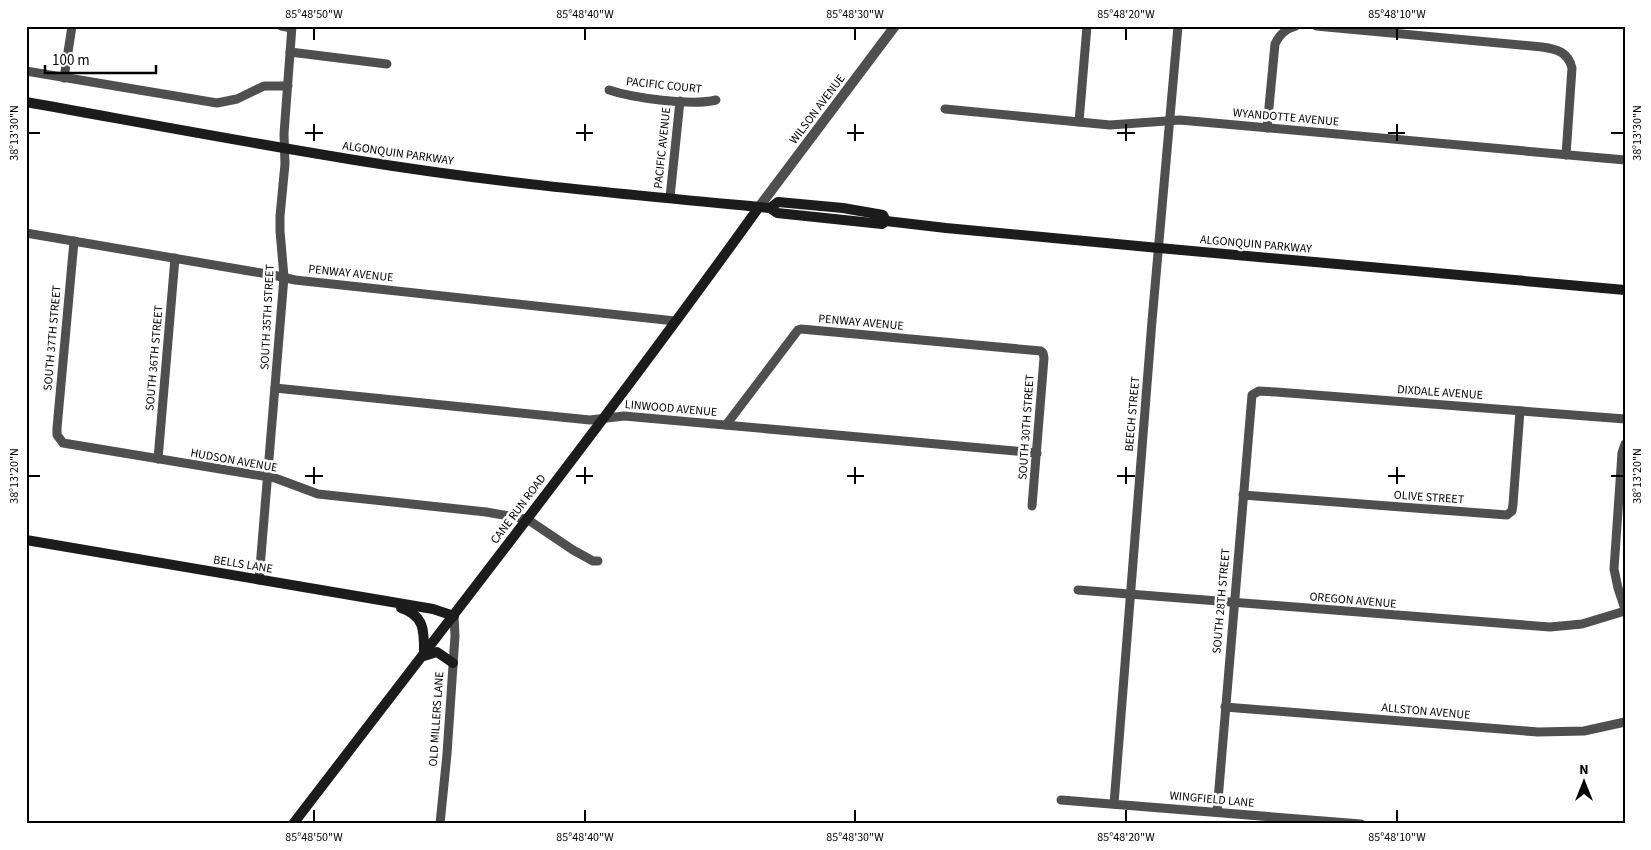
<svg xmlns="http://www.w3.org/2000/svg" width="1651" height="850" font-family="'Source Sans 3',sans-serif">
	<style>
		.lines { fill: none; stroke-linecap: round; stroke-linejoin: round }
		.minor { stroke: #4f4f4f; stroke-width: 9 }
		.tertiary { stroke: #4f4f4f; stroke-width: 10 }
		.secondary { stroke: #1c1c1c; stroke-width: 10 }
		.ticks { fill: none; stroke: #000; stroke-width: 2 }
		.labels { text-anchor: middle; stroke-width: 5; stroke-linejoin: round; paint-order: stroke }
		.street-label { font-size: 12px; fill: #000; stroke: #fff }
		.neatline { fill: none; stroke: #000; stroke-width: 2 }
		.ticks-label { font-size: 12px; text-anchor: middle; fill: #000 }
	</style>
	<rect width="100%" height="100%" fill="#fff"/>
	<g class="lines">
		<!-- minor -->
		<g class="minor">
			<polyline points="281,26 292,28"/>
			<path d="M 1316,26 L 1542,47 C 1557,49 1568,52 1572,68 L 1566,155"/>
			<polyline points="290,52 387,64"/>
			<polyline points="26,71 217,103 237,99 264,86 288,86"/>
			<polyline points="64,78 72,26"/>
			<path d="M 609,90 C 633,98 691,106 716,100"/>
			<polyline points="945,109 1110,125 1180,120 1625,160"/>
			<polyline points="1079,122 1087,26"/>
			<path d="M 1267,128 L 1275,44 C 1279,35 1285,29 1296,26"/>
			<polyline points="670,197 680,101"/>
			<polyline points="26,233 273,275 295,280 675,321"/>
			<polyline points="74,241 57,428 57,435 63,443 275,478 318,494 486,512 527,519 573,550 593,561 598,561"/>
			<polyline points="275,388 590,420 624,416 1037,453"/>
			<polyline points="726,425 798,330 801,329 1041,351 1043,353 1044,358 1032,506"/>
			<polyline points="1625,444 1622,453 1614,569 1618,588 1625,609"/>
			<polyline points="158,459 175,258"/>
			<polyline points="1243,495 1507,515 1512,511 1513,504 1520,411"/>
			<polyline points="259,580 284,277 280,231 280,216 285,164 284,134 292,26"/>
			<polyline points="1078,590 1550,627 1582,624 1625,611"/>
			<polyline points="1225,707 1538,732 1584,731 1625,722"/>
			<polyline points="1061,800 1361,824"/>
			<polyline points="1114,804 1152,321 1178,26"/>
			<polyline points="1217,812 1252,395 1259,391 1276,392 1625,419"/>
			<polyline points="440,824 447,754 455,636 454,616"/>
		</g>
		<!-- tertiary -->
		<polyline class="tertiary" points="759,207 895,26"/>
		<!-- secondary -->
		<g class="secondary">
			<path d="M 26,102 C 138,122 249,143 361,161 C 496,183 633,195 770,208 L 777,213 L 882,224 L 886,221 L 946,228 L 1159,248 L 1625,290"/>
			<polyline points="770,208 778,202 843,208 883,215 886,221"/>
			<polyline points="26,540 433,609 454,616"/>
			<path d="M 401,608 C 426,616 424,633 424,656 L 437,652 L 453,663"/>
			<path d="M 293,824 C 450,619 609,416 759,207"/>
		</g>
	</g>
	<!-- ticks -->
	<path class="ticks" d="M 314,28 L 314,40M 585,28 L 585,40M 855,28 L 855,40M 1126,28 L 1126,40M 1397,28 L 1397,40M 314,124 L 314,141M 585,124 L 585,141M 855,124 L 855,141M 1126,124 L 1126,141M 1397,124 L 1397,141M 28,133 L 40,133M 305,133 L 323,133M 576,133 L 593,133M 847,133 L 864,133M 1117,133 L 1135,133M 1388,133 L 1405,133M 1611,133 L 1624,133M 314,467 L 314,484M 585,467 L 585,484M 855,467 L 855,484M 1126,467 L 1126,484M 1397,467 L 1397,484M 28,476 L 40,476M 305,476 L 323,476M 576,476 L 593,476M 847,476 L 864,476M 1117,476 L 1135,476M 1388,476 L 1405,476M 1611,476 L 1624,476M 314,810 L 314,822M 585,810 L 585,822M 855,810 L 855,822M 1126,810 L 1126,822M 1397,810 L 1397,822"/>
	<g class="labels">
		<!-- street labels -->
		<g class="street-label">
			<text transform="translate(664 85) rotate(6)" y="4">PACIFIC COURT</text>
			<text transform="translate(817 109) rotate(-53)" y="4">WILSON AVENUE</text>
			<text transform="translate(1286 117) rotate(5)" y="4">WYANDOTTE AVENUE</text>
			<text transform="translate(662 148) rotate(-84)" y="4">PACIFIC AVENUE</text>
			<text transform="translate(398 153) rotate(8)" y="4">ALGONQUIN PARKWAY</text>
			<text transform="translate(1256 244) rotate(5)" y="4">ALGONQUIN PARKWAY</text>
			<text transform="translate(351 273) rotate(6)" y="4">PENWAY AVENUE</text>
			<text transform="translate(267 317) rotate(-87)" y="4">SOUTH 35TH STREET</text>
			<text transform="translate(861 322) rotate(5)" y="4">PENWAY AVENUE</text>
			<text transform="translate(52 338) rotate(-85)" y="4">SOUTH 37TH STREET</text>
			<text transform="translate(154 358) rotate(-85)" y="4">SOUTH 36TH STREET</text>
			<text transform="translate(1440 392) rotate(4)" y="4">DIXDALE AVENUE</text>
			<text transform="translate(671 408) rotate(5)" y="4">LINWOOD AVENUE</text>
			<text transform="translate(1132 414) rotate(-85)" y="4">BEECH STREET</text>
			<text transform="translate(1026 427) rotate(-86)" y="4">SOUTH 30TH STREET</text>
			<text transform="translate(234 460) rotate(10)" y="4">HUDSON AVENUE</text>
			<text transform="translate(1429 497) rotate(4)" y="4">OLIVE STREET</text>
			<text transform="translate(518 509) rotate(-53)" y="4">CANE RUN ROAD</text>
			<text transform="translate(243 564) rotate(9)" y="4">BELLS LANE</text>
			<text transform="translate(1353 600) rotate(5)" y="4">OREGON AVENUE</text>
			<text transform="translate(1221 601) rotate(-85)" y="4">SOUTH 28TH STREET</text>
			<text transform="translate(1426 711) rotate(5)" y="4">ALLSTON AVENUE</text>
			<text transform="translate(436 719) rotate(-86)" y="4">OLD MILLERS LANE</text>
			<text transform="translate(1212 799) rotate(5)" y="4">WINGFIELD LANE</text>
		</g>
	</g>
	<!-- border -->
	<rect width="1651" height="850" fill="none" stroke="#ffffff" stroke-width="55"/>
	<!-- north arrow -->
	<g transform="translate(1584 782)" stroke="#ffffff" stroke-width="4" paint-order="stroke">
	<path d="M0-4L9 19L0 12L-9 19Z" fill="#000000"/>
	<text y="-8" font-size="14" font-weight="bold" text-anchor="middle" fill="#000000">N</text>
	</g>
	<!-- scale -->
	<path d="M45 65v8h111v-8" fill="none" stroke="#000000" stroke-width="2.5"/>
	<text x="52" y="65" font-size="15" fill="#000000" stroke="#ffffff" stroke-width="4" paint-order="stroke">100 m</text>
	<rect x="28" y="28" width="1596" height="794" class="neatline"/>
	<g class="ticks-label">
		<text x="314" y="18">85°48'50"W</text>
		<text x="585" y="18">85°48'40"W</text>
		<text x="855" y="18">85°48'30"W</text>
		<text x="1126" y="18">85°48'20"W</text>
		<text x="1397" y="18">85°48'10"W</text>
		<text transform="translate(14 133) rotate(-90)" y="4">38°13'30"N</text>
		<text transform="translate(1637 133) rotate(-90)" y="4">38°13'30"N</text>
		<text transform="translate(14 476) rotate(-90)" y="4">38°13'20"N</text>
		<text transform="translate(1637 476) rotate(-90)" y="4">38°13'20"N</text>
		<text x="314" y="841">85°48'50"W</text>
		<text x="585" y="841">85°48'40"W</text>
		<text x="855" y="841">85°48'30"W</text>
		<text x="1126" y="841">85°48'20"W</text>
		<text x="1397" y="841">85°48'10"W</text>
	</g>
</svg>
